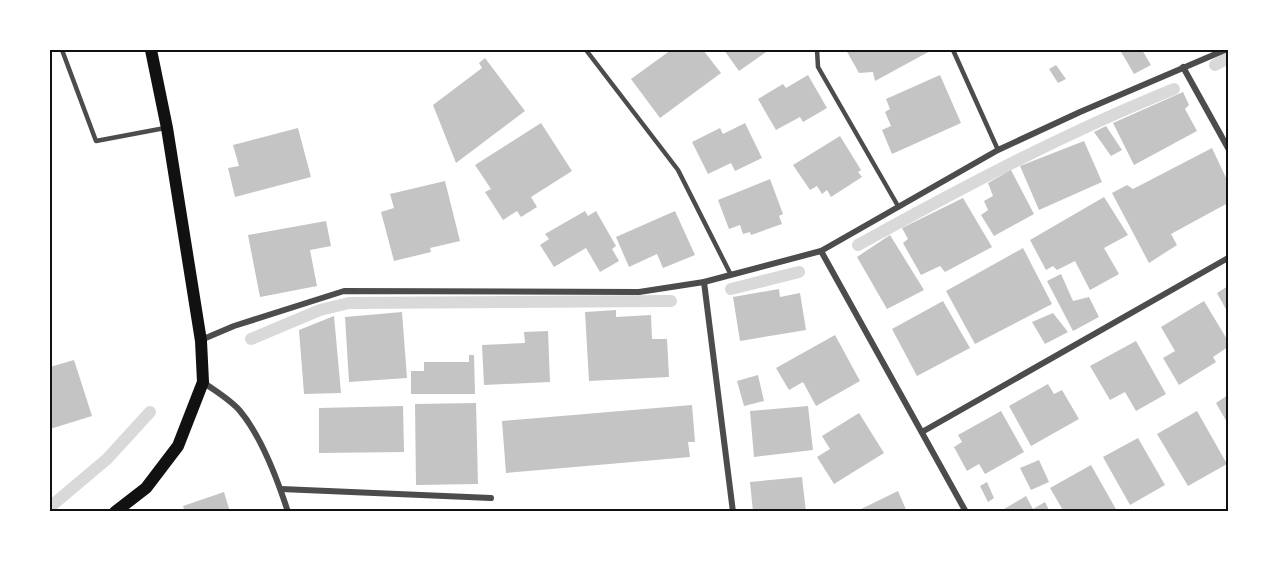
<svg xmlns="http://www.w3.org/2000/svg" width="1278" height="561" font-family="'Public Sans',sans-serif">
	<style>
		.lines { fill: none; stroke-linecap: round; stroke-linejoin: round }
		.stream { stroke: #d9d9d9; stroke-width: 12 }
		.building { fill: #c4c4c4 }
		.service { stroke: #4c4c4c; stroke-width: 4.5 }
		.minor { stroke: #4c4c4c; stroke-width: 6 }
		.secondary { stroke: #111; stroke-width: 12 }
		.neatline { fill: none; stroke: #111; stroke-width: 2 }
	</style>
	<rect width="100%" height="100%" fill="#fff"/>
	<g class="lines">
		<!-- stream -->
		<g class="stream">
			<polyline points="1215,65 1228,58"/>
			<path d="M 858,245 C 961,188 1065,133 1174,89"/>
			<polyline points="731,289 799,272"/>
			<polyline points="251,339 320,310 349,303 671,301"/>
			<polyline points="50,507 107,459 150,412"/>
		</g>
	</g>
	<!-- building -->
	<g class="building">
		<polygon points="671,50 703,50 721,73 660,118 631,79"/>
		<polygon points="724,50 769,50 739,71"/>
		<polygon points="846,50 932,50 875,81 873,72 859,73"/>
		<polygon points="1120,50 1142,50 1151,65 1134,74"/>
		<polygon points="485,58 525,111 456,163 433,105 482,68 479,63"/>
		<polygon points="1056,65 1066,79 1058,83 1049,69"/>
		<polygon points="808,75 827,108 803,122 800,117 776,130 758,99 783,84 786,88"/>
		<polygon points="940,75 961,123 892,154 882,130 891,126 885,112 890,109 886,99"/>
		<polygon points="1183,92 1189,105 1185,109 1197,131 1134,165 1113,123"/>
		<polygon points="541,123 572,171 531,197 537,207 521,217 517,211 503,220 485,192 491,189 475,165"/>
		<polygon points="745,123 762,158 735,171 731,163 708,174 692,142 720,128 723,134"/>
		<polygon points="1106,126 1122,150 1111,156 1094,132"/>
		<polygon points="298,128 311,177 235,197 228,168 239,166 233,145"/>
		<polygon points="840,136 861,170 858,172 862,177 831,197 827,190 822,194 817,186 810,190 793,165"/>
		<polygon points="1084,141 1102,182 1039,210 1020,166"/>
		<polygon points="1212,148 1228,182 1228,203 1171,234 1177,245 1149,263 1112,193 1127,185 1133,189"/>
		<polygon points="1011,170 1034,214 994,236 981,215 988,210 984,201 993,196 988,183"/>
		<polygon points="770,179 783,214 779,216 782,224 751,235 750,232 743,234 740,225 729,229 718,200"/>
		<polygon points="445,181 460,241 430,248 431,252 394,261 381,212 394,208 390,194"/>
		<polygon points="1104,197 1128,235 1104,248 1119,274 1090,290 1075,261 1057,270 1053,266 1046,270 1030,240"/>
		<polygon points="963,198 992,247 945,272 940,266 921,275 903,243 908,239 902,228"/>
		<polygon points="585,211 588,216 596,211 616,246 612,249 619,261 600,272 586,248 554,267 540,245 549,239 545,234"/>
		<polygon points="675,211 695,255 663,268 657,254 629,267 616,237"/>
		<polygon points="326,221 331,246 310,250 317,286 260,297 248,235"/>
		<polygon points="890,235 924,290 887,309 857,257"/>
		<polygon points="1023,248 1052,304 975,344 946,291"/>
		<polygon points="1061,274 1073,301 1089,297 1099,317 1073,331 1047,281"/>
		<polygon points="1228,286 1228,313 1217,293"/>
		<polygon points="779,289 780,297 800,293 806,330 740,341 733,297"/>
		<polygon points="943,301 970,348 917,376 892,329"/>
		<polygon points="1204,301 1228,341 1228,347 1213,357 1216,362 1179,385 1163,358 1175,351 1161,327"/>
		<polygon points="616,310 616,317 651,315 652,339 667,339 669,377 589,381 585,312"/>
		<polygon points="402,312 407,378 349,382 345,317"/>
		<polygon points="1053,313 1068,332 1045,344 1032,322"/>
		<polygon points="334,316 341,393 304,394 299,330"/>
		<polygon points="548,331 550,382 484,385 482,345 525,343 524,332"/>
		<polygon points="835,335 860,381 816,406 803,382 789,390 776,368"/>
		<polygon points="1136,341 1166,394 1136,411 1125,392 1110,400 1090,366"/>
		<polygon points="469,355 474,355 475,394 411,394 411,371 424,371 424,362 469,362"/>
		<polygon points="74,360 92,416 50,429 50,367"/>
		<polygon points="758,375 764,401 744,406 737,381"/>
		<polygon points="1048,384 1054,394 1062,390 1079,419 1031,446 1009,406"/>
		<polygon points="1228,395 1228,424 1216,403"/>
		<polygon points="476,403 478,484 416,485 415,404"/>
		<polygon points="692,405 695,442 688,442 690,457 506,473 502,421"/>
		<polygon points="403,406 404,452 319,453 319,408"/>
		<polygon points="808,406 813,450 754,457 750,411"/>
		<polygon points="1001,411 1024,452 985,474 979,464 967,471 954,447 962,442 958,435"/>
		<polygon points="1197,411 1227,464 1188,486 1157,434"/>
		<polygon points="859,413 884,453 834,484 817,457 830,449 822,436"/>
		<polygon points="1138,438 1165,485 1130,505 1103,457"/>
		<polygon points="1039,460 1049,482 1031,490 1020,468"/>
		<polygon points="1091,465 1117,511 1064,512 1050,488"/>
		<polygon points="802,477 806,512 753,512 750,482"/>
		<polygon points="987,482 994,498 988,502 980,486"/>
		<polygon points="898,491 907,512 855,512"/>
		<polygon points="224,492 230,512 185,512 183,506"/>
		<polygon points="1026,496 1033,509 1045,502 1050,512 999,512"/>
	</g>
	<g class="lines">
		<!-- service -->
		<g class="service">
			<polyline points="62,50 96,141 165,128"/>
			<polyline points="586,50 678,170 731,275"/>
			<polyline points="817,50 818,67 898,206"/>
			<polyline points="953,50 998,150"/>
		</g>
		<!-- minor -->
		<g class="minor">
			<polyline points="1183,67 1228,148"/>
			<polyline points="821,251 966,512"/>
			<polyline points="704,282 733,512"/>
			<polyline points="201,340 234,326 344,291 639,292 704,282 821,251 998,150 1080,112 1225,50"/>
			<path d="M 203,382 C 215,391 231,400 240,411 C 261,436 278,481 288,512"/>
			<polyline points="922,432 1228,258"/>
			<polyline points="281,489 491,498"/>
		</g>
		<!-- secondary -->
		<polyline class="secondary" points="115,512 146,488 178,446 203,382 201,341 167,128 151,50"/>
	</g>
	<!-- border -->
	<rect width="1278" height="561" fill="none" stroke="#ffffff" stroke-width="102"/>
	<rect x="51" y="51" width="1176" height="459" class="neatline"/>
</svg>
